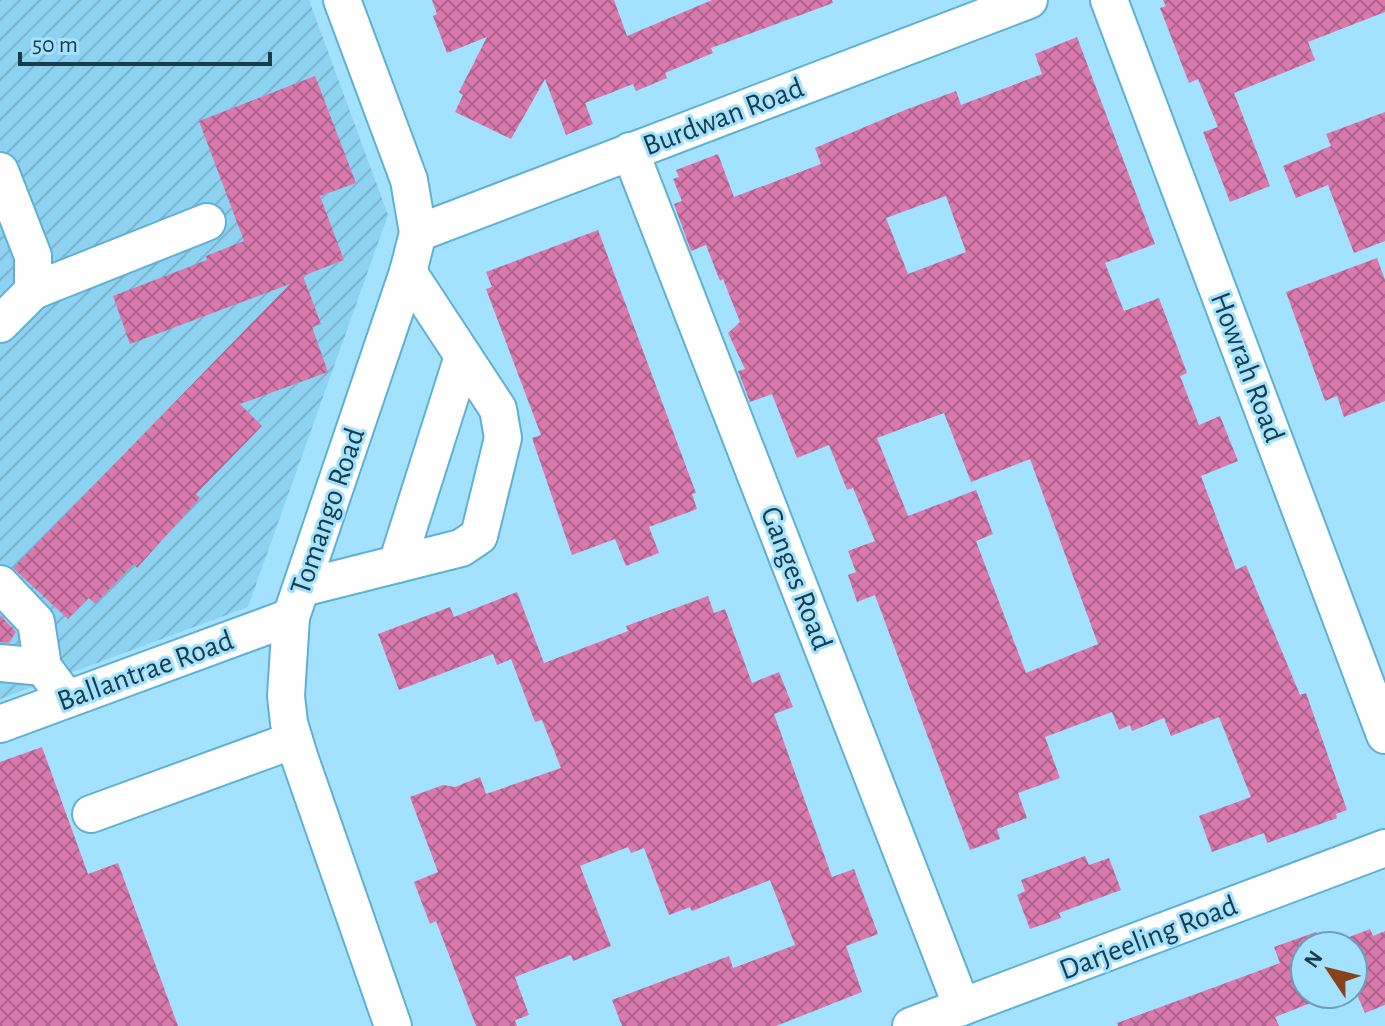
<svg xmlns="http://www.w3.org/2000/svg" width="1385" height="1026" font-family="'Alegreya Sans',sans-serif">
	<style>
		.industrial { fill: url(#industrial-furrows) }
		.building { fill: url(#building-cross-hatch); fill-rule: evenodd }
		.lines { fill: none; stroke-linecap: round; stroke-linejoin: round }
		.minor-casing { stroke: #60b0d3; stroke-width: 40 }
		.minor { stroke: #fff; stroke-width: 36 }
		.labels { text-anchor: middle; stroke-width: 6; stroke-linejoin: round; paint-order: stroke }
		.street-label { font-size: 30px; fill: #193b4a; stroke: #a3e2ff }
	</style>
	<defs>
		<pattern id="industrial-furrows" width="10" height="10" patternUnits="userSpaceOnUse" patternTransform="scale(2)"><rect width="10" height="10" fill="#8ed2f1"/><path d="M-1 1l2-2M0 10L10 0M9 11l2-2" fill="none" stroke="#7ab5d0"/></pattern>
		<pattern id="building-cross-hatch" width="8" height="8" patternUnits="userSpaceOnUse" patternTransform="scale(2)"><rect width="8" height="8" fill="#d979ac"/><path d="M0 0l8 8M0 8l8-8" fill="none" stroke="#af648e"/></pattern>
	</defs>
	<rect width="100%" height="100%" fill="#a3e2ff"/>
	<!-- industrial -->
	<polygon class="industrial" points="0,0 309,0 388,215 248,607 0,699"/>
	<!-- building -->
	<g class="building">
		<polygon points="432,0 614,0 627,36 712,0 832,0 833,3 711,48 713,53 665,73 667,78 636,91 633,84 585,103 593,124 566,135 545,79 511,139 455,112 463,95 459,92 487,37 447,53 433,16 437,14"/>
		<polygon points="1163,0 1385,0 1385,12 1308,42 1315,60 1234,93 1270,186 1230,202 1203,132 1218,127 1198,79 1189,83 1160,8 1166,6"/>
		<path d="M 1077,37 L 1155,244 L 1105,263 L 1124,311 L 1159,298 L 1187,373 L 1180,376 L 1199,425 L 1220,416 L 1238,461 L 1201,476 L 1236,570 L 1246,565 L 1300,695 L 1306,693 L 1347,810 L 1336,814 L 1337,818 L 1267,843 L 1264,833 L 1212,852 L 1199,816 L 1251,797 L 1219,717 L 1171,736 L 1164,718 L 1132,731 L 1130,725 L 1119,730 L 1112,712 L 1045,737 L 1060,778 L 1018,793 L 1027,818 L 997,829 L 1000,839 L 970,850 L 875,595 L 857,602 L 848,575 L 856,572 L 848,551 L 875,541 L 853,488 L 847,490 L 829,445 L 797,458 L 772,394 L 750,402 L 738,371 L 745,369 L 728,333 L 740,322 L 723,279 L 720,281 L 706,245 L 691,251 L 674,204 L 682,201 L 673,179 L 679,177 L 676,170 L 718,154 L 734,197 L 821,164 L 815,148 L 905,110 L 956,91 L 961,105 L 1042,74 L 1035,54 ZM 946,196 L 966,252 L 908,274 L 886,218 ZM 944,413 L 971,482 L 1030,459 L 1098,644 L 1026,673 L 976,541 L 993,534 L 976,490 L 908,516 L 877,438 Z"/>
		<polygon points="315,76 356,183 320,196 344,260 303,276 321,324 312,327 328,372 240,404 262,426 196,494 200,498 137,568 134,564 95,604 89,598 68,619 13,568 290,284 130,344 113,296 207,260 206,256 244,241 199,121"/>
		<polygon points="1385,112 1385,241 1354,253 1328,185 1296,198 1283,166 1331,146 1326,134"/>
		<polygon points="598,230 696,493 692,494 697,509 649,527 659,553 626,566 615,539 572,555 532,438 541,435 486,289 492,287 486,272"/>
		<polygon points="1377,258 1385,280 1385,401 1344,417 1337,396 1325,401 1286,292"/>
		<polygon points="517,592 544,663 628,631 626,626 708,596 714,613 725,609 752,683 779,672 793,707 774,714 832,877 854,869 878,934 846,946 862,992 776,1026 622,1026 612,1000 729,956 733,968 795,945 770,880 692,911 690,907 669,915 644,848 631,853 628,847 580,866 611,946 573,961 571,955 515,977 529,1015 515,1020 517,1026 476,1026 436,921 430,924 414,882 438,872 410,797 443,785 455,787 480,777 486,794 561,768 542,720 535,722 511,659 497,665 493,654 399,690 378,634 450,607 454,617"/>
		<polygon points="0,615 16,632 9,643 0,642"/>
		<polygon points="42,747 88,874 118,863 178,1026 0,1026 0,762"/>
		<polygon points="1085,856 1089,865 1109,858 1121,890 1059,913 1061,918 1030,929 1017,895 1025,891 1021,880"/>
		<polygon points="1370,929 1373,936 1385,931 1385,1005 1365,1013 1353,986 1353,946 1326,946"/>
		<polygon points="1316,932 1321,946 1305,946 1305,994 1334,994 1275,1017 1279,1026 1118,1026 1117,1023 1280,963 1274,947"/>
	</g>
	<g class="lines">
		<!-- minor casing -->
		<g class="minor-casing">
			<g id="minor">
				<polyline points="342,0 409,180 418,233 408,272 291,617 286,696 289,723 299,756 393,1026"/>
				<polyline points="1109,0 1385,735"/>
				<polyline points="630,151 962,1007"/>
				<polyline points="0,171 33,256 33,291 0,324"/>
				<polyline points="418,233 1029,0"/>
				<polyline points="33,291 207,222"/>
				<polyline points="397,564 463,356"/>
				<polyline points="0,584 36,622 43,667 67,699"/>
				<polyline points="302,588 461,548 479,536 503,438 498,409 408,272"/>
				<polyline points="0,663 43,667"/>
				<polyline points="0,724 291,617"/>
				<polyline points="91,814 294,740"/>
				<polyline points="911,1026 1385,848"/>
			</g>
		</g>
		<!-- minor -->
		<use href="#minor" class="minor"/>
	</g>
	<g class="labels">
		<!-- street labels -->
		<g class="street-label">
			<text transform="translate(723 116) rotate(-21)" y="10">Burdwan Road</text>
			<text transform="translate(1248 367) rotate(69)" y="10">Howrah Road</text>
			<text transform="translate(327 511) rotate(-71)" y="10">Tomango Road</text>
			<text transform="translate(797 578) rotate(69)" y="10">Ganges Road</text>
			<text transform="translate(145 670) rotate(-20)" y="10">Ballantrae Road</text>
			<text transform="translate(1148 937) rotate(-21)" y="10">Darjeeling Road</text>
		</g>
	</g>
	<!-- north arrow -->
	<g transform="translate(1329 970) rotate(305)"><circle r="38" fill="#a3e2ff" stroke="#6c9fb7" stroke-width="2"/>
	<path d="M0-6L14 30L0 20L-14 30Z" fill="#88431a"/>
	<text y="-12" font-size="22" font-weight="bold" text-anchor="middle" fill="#193b4a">N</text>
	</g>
	<!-- scale -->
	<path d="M20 52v12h250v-12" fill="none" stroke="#193b4a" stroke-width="4"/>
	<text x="32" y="52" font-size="24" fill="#193b4a" stroke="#a3e2ff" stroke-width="6" paint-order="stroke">50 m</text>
</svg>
